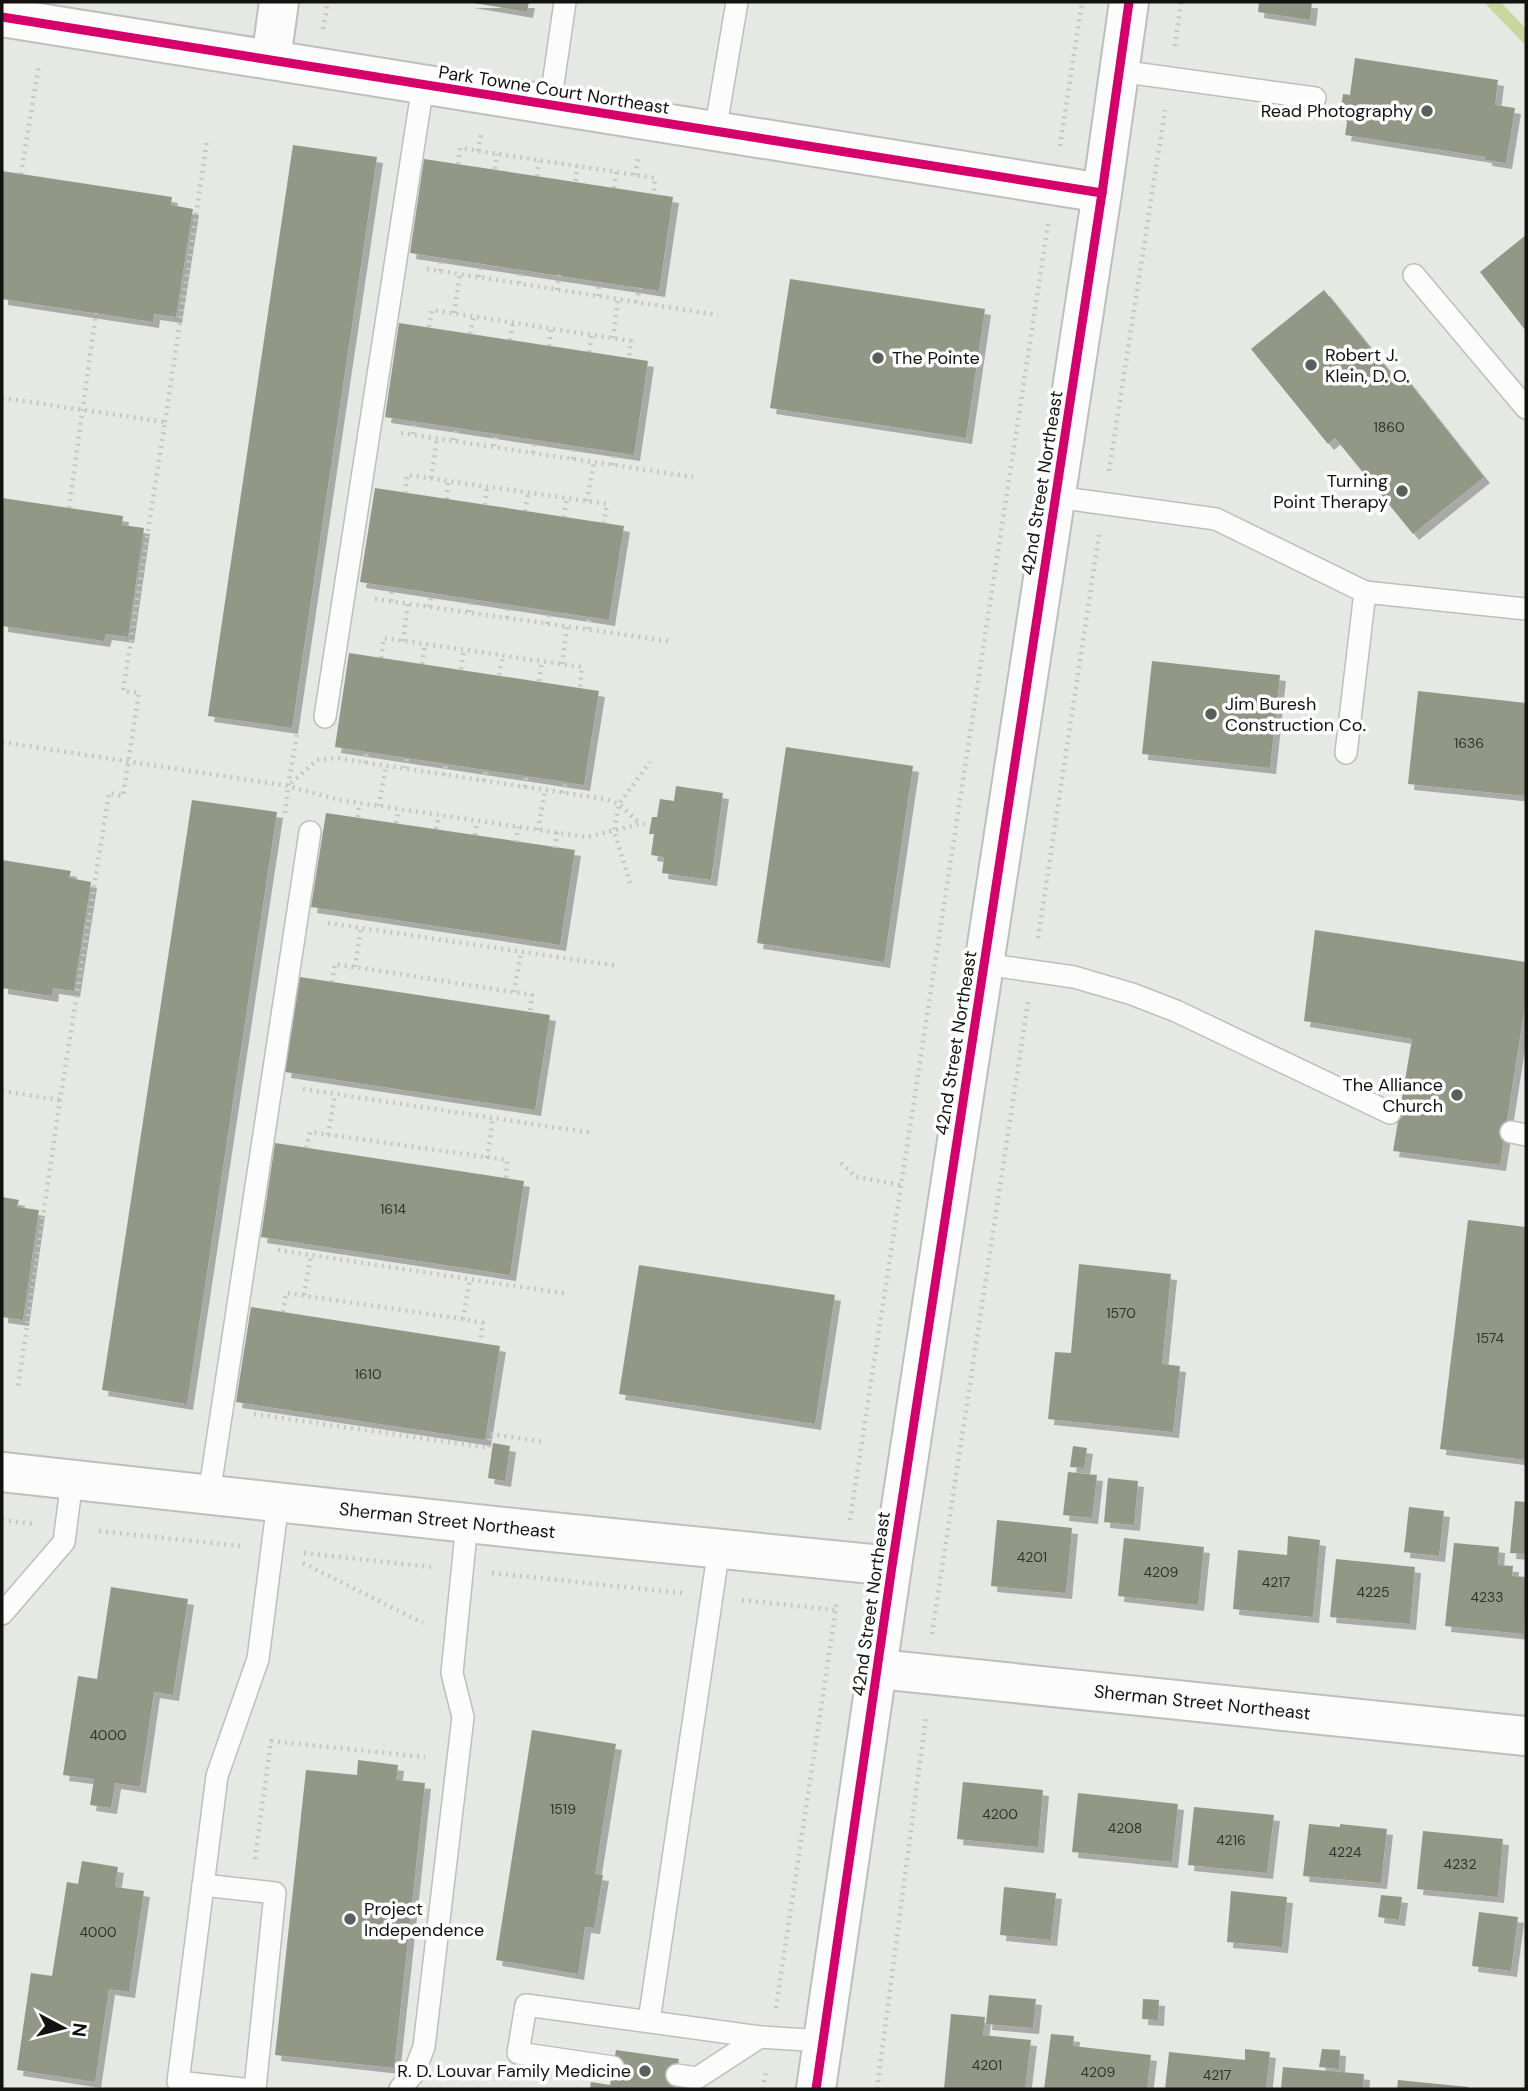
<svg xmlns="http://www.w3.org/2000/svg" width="1528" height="2091" font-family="'DM Sans',sans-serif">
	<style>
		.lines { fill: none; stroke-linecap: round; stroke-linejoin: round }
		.stream { stroke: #c9d79f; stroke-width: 12 }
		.building { fill: #939786; filter: url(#shadow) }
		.lane-casing { stroke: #bebfbc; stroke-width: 24 }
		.street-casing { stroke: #bebfbc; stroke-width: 42 }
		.secondary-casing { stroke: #bebfbc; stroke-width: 42 }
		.path { stroke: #c6c7c5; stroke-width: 4.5; stroke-dasharray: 2 5; stroke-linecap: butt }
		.lane { stroke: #fbfcfb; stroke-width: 21 }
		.street { stroke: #fbfcfb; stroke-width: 38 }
		.secondary { stroke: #fbfcfb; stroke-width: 38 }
		.cycleway-casing { stroke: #fff; stroke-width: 13 }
		.cycleway { stroke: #d6006c; stroke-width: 9 }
		.poi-dot { fill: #5c5e5b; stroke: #fff; stroke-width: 2.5 }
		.labels { text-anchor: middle; stroke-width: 7; stroke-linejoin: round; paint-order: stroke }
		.number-label { font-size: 14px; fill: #32342e }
		.street-label { font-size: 18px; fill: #121311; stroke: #fff }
		.poi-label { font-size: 18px; fill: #121311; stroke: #fff; text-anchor: end }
	</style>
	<defs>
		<filter id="shadow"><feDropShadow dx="6" dy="6" stdDeviation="0" flood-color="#0004"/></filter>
	</defs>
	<rect width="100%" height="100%" fill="#e6e8e4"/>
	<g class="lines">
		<!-- stream -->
		<polyline class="stream" points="1492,2 1526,37"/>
	</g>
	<!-- building -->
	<g class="building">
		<polygon points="468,2 529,2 527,12"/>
		<polygon points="1259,2 1312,2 1310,20 1258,12"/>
		<polygon points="1355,58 1498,80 1495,105 1515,108 1506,163 1486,160 1486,157 1345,135 1348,116 1340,115 1343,94 1350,95"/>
		<polygon points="293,145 377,157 292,728 208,716"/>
		<polygon points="424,159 673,197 659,291 410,253"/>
		<polygon points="2,171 172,197 171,205 193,209 176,317 154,314 153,322 2,299"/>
		<polygon points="1526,235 1526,331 1480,272"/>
		<polygon points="790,279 985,309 966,438 770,408"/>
		<polygon points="1324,290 1398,382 1405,377 1484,477 1413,534 1335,438 1328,444 1251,349"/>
		<polygon points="399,323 648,361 634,455 385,417"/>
		<polygon points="375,488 624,526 609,620 360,582"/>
		<polygon points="2,498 123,516 122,525 144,528 128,637 106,634 104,641 2,626"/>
		<polygon points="349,653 599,691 584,785 335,747"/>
		<polygon points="1152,661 1280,675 1270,768 1142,754"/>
		<polygon points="1418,691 1526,703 1526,796 1408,784"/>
		<polygon points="786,747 913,766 884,962 757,943"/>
		<polygon points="676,786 723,793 711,880 662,873 664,857 651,855 654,834 649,834 652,817 657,817 660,799 674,801"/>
		<polygon points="192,800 277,812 187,1404 102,1390"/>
		<polygon points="326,813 575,850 560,945 311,907"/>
		<polygon points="2,860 71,871 69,878 91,882 74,991 53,988 52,996 2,988"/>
		<polygon points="1315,930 1526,962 1526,999 1500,1165 1393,1151 1412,1039 1304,1021"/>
		<polygon points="300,977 550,1015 535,1110 285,1072"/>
		<polygon points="275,1143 524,1181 510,1275 261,1237"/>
		<polygon points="2,1197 19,1200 17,1207 39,1210 23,1320 2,1317"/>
		<polygon points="1468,1220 1526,1227 1526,1460 1440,1449"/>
		<polygon points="1079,1264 1171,1274 1162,1364 1180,1366 1173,1432 1048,1419 1055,1352 1071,1353"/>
		<polygon points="639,1265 835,1295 815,1424 619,1394"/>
		<polygon points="251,1307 500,1346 485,1440 236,1402"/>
		<polygon points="493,1443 510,1446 505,1481 488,1478"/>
		<polygon points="1073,1446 1087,1448 1084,1468 1070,1467"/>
		<polygon points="1068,1472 1097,1475 1092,1518 1063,1515"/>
		<polygon points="1108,1478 1138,1481 1134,1525 1104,1522"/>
		<polygon points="1515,1501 1526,1502 1526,1554 1510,1553"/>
		<polygon points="1409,1507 1444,1511 1439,1556 1404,1552"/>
		<polygon points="997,1520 1072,1528 1066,1593 991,1586"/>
		<polygon points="1288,1536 1320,1540 1313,1617 1233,1609 1238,1550 1287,1555"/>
		<polygon points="1124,1538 1204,1547 1198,1605 1118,1596"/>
		<polygon points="1454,1543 1499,1547 1498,1565 1513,1566 1512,1576 1526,1577 1524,1634 1445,1626"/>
		<polygon points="1336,1559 1415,1567 1410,1624 1330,1617"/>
		<polygon points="111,1587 188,1599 173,1695 154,1692 140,1787 115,1783 111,1808 90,1805 94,1779 63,1775 78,1676 97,1679"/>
		<polygon points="532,1730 616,1744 595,1874 603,1875 594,1928 585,1927 578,1974 496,1960"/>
		<polygon points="358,1760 398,1765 396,1780 425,1783 394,2068 275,2055 306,1770 357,1775"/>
		<polygon points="963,1782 1043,1790 1038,1847 957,1839"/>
		<polygon points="1078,1793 1178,1804 1172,1862 1072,1852"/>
		<polygon points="1194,1807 1274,1815 1267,1873 1188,1865"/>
		<polygon points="1309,1824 1340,1827 1340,1824 1387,1829 1381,1883 1303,1876"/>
		<polygon points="1423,1831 1503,1839 1498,1897 1417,1889"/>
		<polygon points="82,1861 118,1867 115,1887 144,1891 129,1992 109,1989 95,2082 17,2070 31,1973 52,1976 67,1882 78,1884"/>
		<polygon points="1004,1887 1056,1893 1051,1940 1000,1935"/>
		<polygon points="1231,1891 1287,1897 1282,1947 1227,1942"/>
		<polygon points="1381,1895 1402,1897 1399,1920 1378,1917"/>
		<polygon points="1479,1912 1518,1917 1511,1971 1472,1966"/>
		<polygon points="989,1995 1036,1999 1033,2028 986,2024"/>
		<polygon points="1143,1999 1159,2000 1158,2020 1142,2019"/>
		<polygon points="951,2014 985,2017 983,2035 1031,2040 1025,2089 944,2089"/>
		<polygon points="1051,2034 1074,2036 1073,2046 1151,2055 1147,2089 1044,2089"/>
		<polygon points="1245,2049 1270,2052 1266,2089 1165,2089 1169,2052 1245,2060"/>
		<polygon points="1322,2049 1340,2050 1339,2069 1319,2067"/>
		<polygon points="616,2050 679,2059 674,2089 590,2089 591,2082 610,2085"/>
		<polygon points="1283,2067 1364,2074 1363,2089 1281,2089"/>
		<polygon points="1398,2080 1468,2087 1468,2089 1397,2089"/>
	</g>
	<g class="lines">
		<!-- lane casing -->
		<g class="lane-casing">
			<g id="lane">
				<polyline points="1119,71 1315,98"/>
				<polyline points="550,105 565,2"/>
				<polyline points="715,132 737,2"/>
				<polyline points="1414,275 1526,408"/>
				<polyline points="1056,497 1216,519 1365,592 1526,609"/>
				<polyline points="325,717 423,85"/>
				<polyline points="1346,753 1365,592"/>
				<polyline points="984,964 1074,977 1132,994 1176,1011 1390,1113"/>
				<polyline points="1511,1132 1526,1135"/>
				<polyline points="209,1495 310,832"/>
				<polyline points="2,1614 64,1542 72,1480"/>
				<polyline points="203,1885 275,1893 255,2089"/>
				<polyline points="649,2021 719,1548"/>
				<polyline points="613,2067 518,2053 526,2005 760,2037 823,2041"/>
				<polyline points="677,2075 697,2078 760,2037"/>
				<polyline points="243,2089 178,2082 217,1776 258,1659 278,1502"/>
				<polyline points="400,2089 414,2073 424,2047 463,1717 452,1673 467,1523"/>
			</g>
		</g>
		<!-- street casing -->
		<g class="street-casing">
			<g id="street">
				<polyline points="2,17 1102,193"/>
				<polyline points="271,60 279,2"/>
				<path id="s1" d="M 2,1472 L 532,1530 L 892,1566"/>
				<path id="s2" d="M 878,1669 L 1526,1736"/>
			</g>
		</g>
		<!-- secondary casing -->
		<g class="secondary-casing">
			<polyline id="secondary" points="816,2089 892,1566 1102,193 1129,2"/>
		</g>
		<!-- path -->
		<g class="path">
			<polyline points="323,29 328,2"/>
			<polyline points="1175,46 1181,2"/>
			<polyline points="1060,146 1082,2"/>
			<polyline points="478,151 481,135"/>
			<polyline points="458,164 460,148 655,178 654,194"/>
			<polyline points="495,169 497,154"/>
			<polyline points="21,174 39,64"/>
			<polyline points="635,175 638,159"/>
			<polyline points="537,176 539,161"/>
			<polyline points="576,181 577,166"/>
			<polyline points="614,188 616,172"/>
			<polyline points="427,269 718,315"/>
			<polyline points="440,271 441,258"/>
			<polyline points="479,277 481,264"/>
			<polyline points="519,283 521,270"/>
			<polyline points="557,290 559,275"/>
			<polyline points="598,296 599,282"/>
			<polyline points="636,302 640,288"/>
			<polyline points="454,313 460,274"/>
			<polyline points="429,327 432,310 631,341 629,358"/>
			<polyline points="470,334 474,316"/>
			<polyline points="613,338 618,299"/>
			<polyline points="510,340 513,323"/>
			<polyline points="549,346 551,329"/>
			<polyline points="589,352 592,335"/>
			<polyline points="2,398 165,422 123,691 139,693 123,796 109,793 60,1100 18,1387"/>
			<polyline points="165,422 207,141"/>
			<polyline points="401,433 693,477"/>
			<polyline points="413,434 415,421"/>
			<polyline points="454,440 456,428"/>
			<polyline points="494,446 496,434"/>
			<polyline points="533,453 535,440"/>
			<polyline points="573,459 574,446"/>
			<polyline points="613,465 615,452"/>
			<polyline points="1109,471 1165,110"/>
			<polyline points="431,478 437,438"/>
			<polyline points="405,493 407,475 587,501 607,504 604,523"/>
			<polyline points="447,499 448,481"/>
			<polyline points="587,501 594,462"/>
			<polyline points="485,505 487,487"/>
			<polyline points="69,508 96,313"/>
			<polyline points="525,511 528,493"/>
			<polyline points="564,517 567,498"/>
			<polyline points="375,599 668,641"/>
			<polyline points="391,601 392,587"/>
			<polyline points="429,607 432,593"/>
			<polyline points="469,612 472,599"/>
			<polyline points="507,618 509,605"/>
			<polyline points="547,624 550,611"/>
			<polyline points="588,629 589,617"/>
			<polyline points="403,641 408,603"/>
			<polyline points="381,658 384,638 582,667 580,688"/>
			<polyline points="422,664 425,644"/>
			<polyline points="562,664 567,627"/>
			<polyline points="461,669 464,650"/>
			<polyline points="499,675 503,656"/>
			<polyline points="539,681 542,661"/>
			<polyline points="297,735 288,786 317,760 336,758 605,799 619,804 640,824"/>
			<polyline points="2,742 288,786 339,800 587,837 640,824 650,824"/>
			<polyline points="365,763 367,752"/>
			<polyline points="405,768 407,758"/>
			<polyline points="444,775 446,764"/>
			<polyline points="484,781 486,769"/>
			<polyline points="525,787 526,776"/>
			<polyline points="563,793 566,782"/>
			<polyline points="379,806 386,766"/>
			<polyline points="285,813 288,786"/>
			<polyline points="358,817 359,803"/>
			<polyline points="396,823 399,809"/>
			<polyline points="436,829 439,815"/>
			<polyline points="538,830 545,790"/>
			<polyline points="475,835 477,821"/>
			<polyline points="516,842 518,827"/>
			<polyline points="555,848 557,832"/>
			<polyline points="630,883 614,831 619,804 650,762"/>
			<polyline points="328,923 618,966"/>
			<polyline points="1038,938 1099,535"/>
			<polyline points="355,967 361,928"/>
			<polyline points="332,982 335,964 355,967 532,995 530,1013"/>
			<polyline points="514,992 521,952"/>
			<polyline points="303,1089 592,1133"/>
			<polyline points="2,1091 60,1100"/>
			<polyline points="328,1135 335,1094"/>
			<polyline points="306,1148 310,1132 507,1160 506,1178"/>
			<polyline points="487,1158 493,1118"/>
			<polyline points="841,1163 856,1177 901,1185"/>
			<polyline points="278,1250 568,1294"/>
			<polyline points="304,1295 311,1255"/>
			<polyline points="283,1312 286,1293 463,1319 483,1323 480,1342"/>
			<polyline points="463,1319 470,1279"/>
			<polyline points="254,1414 489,1448 490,1434 545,1442"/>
			<polyline points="2,1520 34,1524"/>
			<polyline points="850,1520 1048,224"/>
			<polyline points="99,1531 240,1546"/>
			<polyline points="304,1553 431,1567"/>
			<polyline points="303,1563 423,1623"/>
			<polyline points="492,1573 682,1593"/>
			<polyline points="742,1600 836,1610"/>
			<polyline points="932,1634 1028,1002"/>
			<polyline points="255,1859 271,1741 425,1757"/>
			<polyline points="776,2008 837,1601"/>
			<polyline points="763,2089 766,2072"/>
			<polyline points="877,2089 926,1716"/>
		</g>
		<!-- lane -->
		<use href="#lane" class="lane"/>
		<!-- street -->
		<use href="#street" class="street"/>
		<!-- secondary -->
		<use href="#secondary" class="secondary"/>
		<!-- cycleway casing -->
		<g class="cycleway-casing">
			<g id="cycleway">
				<polyline points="2,17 1102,193"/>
				<polyline points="816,2089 892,1566 1102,193 1129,2"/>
			</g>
		</g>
		<!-- cycleway -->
		<use href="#cycleway" class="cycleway"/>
	</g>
	<!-- markers -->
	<g class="poi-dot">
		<circle cx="1427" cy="111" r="7"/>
		<circle cx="878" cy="358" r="7"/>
		<circle cx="1311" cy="365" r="7"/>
		<circle cx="1402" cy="491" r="7"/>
		<circle cx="1211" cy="714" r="7"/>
		<circle cx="1457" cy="1095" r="7"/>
		<circle cx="350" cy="1919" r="7"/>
		<circle cx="645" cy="2071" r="7"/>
	</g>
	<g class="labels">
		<!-- number labels -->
		<g class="number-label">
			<text x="1389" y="432">1860</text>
			<text x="1469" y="748">1636</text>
			<text x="393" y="1214">1614</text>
			<text x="1121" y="1318">1570</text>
			<text x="1490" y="1343">1574</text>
			<text x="368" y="1379">1610</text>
			<text x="1032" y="1562">4201</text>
			<text x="1161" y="1577">4209</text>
			<text x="1276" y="1587">4217</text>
			<text x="1373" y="1597">4225</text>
			<text x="1487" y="1602">4233</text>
			<text x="108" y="1740">4000</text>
			<text x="563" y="1814">1519</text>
			<text x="1000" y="1819">4200</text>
			<text x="1125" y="1833">4208</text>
			<text x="1231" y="1845">4216</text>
			<text x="1345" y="1857">4224</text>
			<text x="1460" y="1869">4232</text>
			<text x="98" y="1937">4000</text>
			<text x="987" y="2070">4201</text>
			<text x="1098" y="2077">4209</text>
			<text x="1217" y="2080">4217</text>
		</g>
		<!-- street labels -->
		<g class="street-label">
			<text transform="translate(554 90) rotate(9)" y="6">Park Towne Court Northeast</text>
			<text transform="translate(1042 483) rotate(-81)" y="6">42nd Street Northeast</text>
			<text transform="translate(956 1043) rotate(-81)" y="6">42nd Street Northeast</text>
			<text dy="6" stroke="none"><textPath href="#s1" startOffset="448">Sherman Street Northeast</textPath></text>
			<text transform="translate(871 1604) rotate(-82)" y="6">42nd Street Northeast</text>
			<text dy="6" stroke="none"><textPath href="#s2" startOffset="326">Sherman Street Northeast</textPath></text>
		</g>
		<!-- poi labels -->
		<g class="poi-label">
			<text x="1413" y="117">Read Photography</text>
			<text x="1325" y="361" text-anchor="start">Robert J.<tspan x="1325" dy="21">Klein, D. O.</tspan></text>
			<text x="892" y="364" text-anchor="start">The Pointe</text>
			<text x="1388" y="487">Turning<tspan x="1388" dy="21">Point Therapy</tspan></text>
			<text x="1225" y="710" text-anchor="start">Jim Buresh<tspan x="1225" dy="21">Construction Co.</tspan></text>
			<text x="1443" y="1091">The Alliance<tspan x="1443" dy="21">Church</tspan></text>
			<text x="364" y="1915" text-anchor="start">Project<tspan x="364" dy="21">Independence</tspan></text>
			<text x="631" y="2077">R. D. Louvar Family Medicine</text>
		</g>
	</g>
	<!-- border -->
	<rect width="1528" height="2091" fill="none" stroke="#121311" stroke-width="7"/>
	<!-- north arrow -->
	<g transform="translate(63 2028) rotate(97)" stroke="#ffffff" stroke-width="5" paint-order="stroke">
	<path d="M0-5L12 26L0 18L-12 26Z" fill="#121311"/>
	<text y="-10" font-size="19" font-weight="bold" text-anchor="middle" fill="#121311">N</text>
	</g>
</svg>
